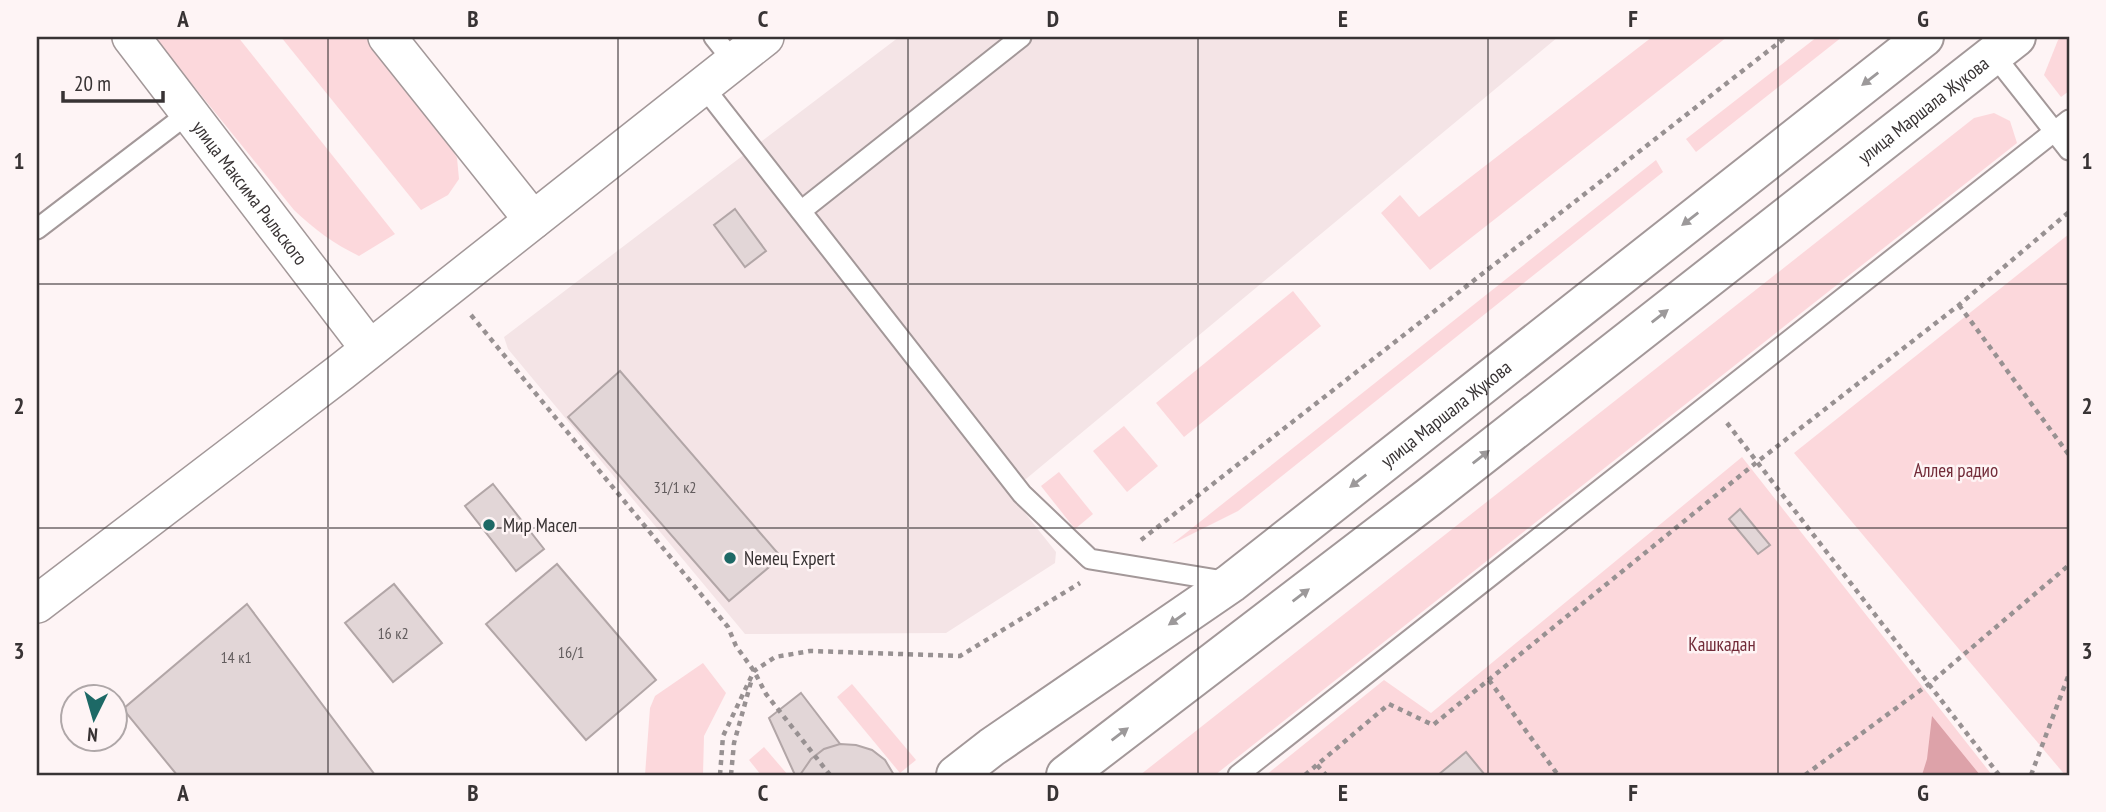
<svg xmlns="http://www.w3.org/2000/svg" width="2106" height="812" font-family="'PT Sans Narrow',sans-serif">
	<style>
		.built { fill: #f4e4e6 }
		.green { fill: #fcd8dc }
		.forest { fill: #dda2a9 }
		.building { fill: #e2d6d7; stroke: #b2a6a7; stroke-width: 2 }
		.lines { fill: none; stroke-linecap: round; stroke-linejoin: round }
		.lane-casing { stroke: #a39899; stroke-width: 23 }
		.street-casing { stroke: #a39899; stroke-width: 40 }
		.primary-casing { stroke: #a39899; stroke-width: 42 }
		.path { stroke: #989192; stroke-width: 4.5; stroke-dasharray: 5 5; stroke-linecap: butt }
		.lane { stroke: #fff; stroke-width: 19 }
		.street { stroke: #fff; stroke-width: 37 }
		.primary { stroke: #fff; stroke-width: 38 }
		.oneway { fill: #9c999a }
		.grid { fill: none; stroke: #383334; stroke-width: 2; stroke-opacity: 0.55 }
		.poi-dot { fill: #1d6966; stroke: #fef4f5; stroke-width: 2.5 }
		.labels { text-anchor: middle; stroke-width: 5; stroke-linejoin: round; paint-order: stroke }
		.number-label { font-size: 16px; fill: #625c5d }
		.street-label { font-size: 19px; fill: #383334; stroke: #fef4f5 }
		.park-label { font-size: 19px; fill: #722b38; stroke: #fef4f5 }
		.poi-label { font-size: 19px; fill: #383334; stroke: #fef4f5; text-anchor: start }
		.neatline { fill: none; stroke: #383334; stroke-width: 2.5 }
		.grid-label { font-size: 23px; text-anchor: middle; font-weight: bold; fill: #383334 }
	</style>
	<rect width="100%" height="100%" fill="#fef4f5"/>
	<!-- built -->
	<polygon class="built" points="899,37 1558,37 1009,493 1056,552 1055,563 946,633 745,634 508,349 504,337"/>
	<!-- green -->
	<g class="green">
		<path d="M 154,37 L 238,37 L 395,234 L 359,256 C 334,244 314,229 294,210 Z"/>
		<polygon points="281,37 366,37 438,125 457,158 459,179 448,195 421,210"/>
		<polygon points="1652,37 1727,37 1430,270 1381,213 1400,195 1419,217"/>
		<polygon points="1817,37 1842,37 1696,152 1686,139"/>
		<polygon points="2062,37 2069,37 2069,91 2061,97 2044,75 2058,40"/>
		<polygon points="1994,113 2010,121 2017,143 1215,775 1140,775 1974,118"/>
		<polygon points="1656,160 1663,172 1238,511 1172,544"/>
		<polygon points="2069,234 2069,775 2065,775 1794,453"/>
		<polygon points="1293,291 1321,326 1184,437 1156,403"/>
		<polygon points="1124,426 1158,466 1127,492 1093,451"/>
		<polygon points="1742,457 1992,775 1266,775 1384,680 1431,713"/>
		<polygon points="1059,472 1093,514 1075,529 1041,486"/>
		<polygon points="703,663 726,693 704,736 703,775 645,775 650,708 655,696"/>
		<polygon points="852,684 916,760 900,773 837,697"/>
		<polygon points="764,747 788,775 761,775 749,760"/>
	</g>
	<!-- forest -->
	<polygon class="forest" points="1932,716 1980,775 1922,775 1927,759"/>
	<!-- building -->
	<g class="building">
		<polygon points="735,209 766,251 745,267 714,225"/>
		<polygon points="620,371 781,557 729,601 568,417"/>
		<polygon points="493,484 544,549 516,571 465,506"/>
		<polygon points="1740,509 1770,545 1758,554 1729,519"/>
		<polygon points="557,564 656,680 586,740 486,624"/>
		<polygon points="394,584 442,643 393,682 345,623"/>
		<polygon points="247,604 375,775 177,775 123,709"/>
		<polygon points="801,693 840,744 806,775 795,775 769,718"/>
		<polygon points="840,744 856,745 872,750 885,760 894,775 800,775 811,759 824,749"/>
		<polygon points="1466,752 1485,775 1438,775"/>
	</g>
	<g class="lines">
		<!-- lane casing -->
		<g class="lane-casing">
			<g id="lane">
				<polyline points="714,37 734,62"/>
				<polyline points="1994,55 2069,150"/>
				<polyline points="703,86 1022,494 1090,559 1230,582"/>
				<polyline points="801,211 1021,37"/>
				<polyline points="37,229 190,112"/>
				<polyline points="1238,775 2069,120"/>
			</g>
		</g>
		<!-- street casing -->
		<g class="street-casing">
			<g id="street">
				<path id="s1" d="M 131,37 L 369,348"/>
				<polyline points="387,37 533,220"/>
				<polyline points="37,604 341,372 765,37"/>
			</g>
		</g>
		<!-- primary casing -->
		<g class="primary-casing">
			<g id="primary">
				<path id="s2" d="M 956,775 L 992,747 L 1231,583 L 1924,37"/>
				<path id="s3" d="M 1066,775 L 1429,497 L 2016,37"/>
			</g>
		</g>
		<!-- path -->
		<g class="path">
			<polyline points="1959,305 2069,455"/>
			<polyline points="471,315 728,627 736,646 754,671 766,694 830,775"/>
			<polyline points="1727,423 1999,775"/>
			<polyline points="1141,540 1786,37"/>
			<polyline points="1489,680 1558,775"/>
			<polyline points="1317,765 1326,775"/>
			<polyline points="720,775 723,736 754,671 775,657 810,651 960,656 1080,583"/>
			<polyline points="731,775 734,743 751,682"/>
			<polyline points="1305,775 1389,704 1433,725 1757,462 1959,305 2069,212"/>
			<polyline points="1805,775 1929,684 2069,565"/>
			<polyline points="2031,775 2069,674"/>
		</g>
		<!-- lane -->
		<use href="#lane" class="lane"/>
		<!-- street -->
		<use href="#street" class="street"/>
		<!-- primary -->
		<use href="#primary" class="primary"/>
	</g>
	<!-- one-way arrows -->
	<defs><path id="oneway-solid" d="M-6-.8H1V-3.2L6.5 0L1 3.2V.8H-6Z" transform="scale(1.75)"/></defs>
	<g class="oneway">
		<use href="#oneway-solid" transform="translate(1870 79) rotate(142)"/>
		<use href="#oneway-solid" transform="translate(1690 219) rotate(142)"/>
		<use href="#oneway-solid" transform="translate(1660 316) rotate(-38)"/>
		<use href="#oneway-solid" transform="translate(1481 457) rotate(-38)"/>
		<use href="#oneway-solid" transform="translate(1358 481) rotate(142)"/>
		<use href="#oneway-solid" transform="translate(1301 595) rotate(-37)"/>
		<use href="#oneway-solid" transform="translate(1177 619) rotate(145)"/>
		<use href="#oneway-solid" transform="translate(1120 734) rotate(-37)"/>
	</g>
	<!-- grid -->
	<path class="grid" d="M 328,37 L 328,775M 618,37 L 618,775M 908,37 L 908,775M 1198,37 L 1198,775M 1488,37 L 1488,775M 1778,37 L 1778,775M 37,284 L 2069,284M 37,528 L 2069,528"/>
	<!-- markers -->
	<g class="poi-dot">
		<circle cx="489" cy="525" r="7"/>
		<circle cx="730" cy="558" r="7"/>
	</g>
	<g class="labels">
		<!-- number labels -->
		<g class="number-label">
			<text x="675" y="493">31/1 к2</text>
			<text x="393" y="639">16 к2</text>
			<text x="571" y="658">16/1</text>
			<text x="236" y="663">14 к1</text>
		</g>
		<!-- street labels -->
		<g class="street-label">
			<text dy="7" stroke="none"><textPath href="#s3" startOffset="1085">улица Маршала Жукова</textPath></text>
			<text dy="7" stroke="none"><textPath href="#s1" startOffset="196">улица Максима Рыльского</textPath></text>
			<text dy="7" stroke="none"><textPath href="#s2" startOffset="609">улица Маршала Жукова</textPath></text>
		</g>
		<!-- park labels -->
		<g class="park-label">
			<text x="1956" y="477">Аллея радио</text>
			<text x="1722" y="651">Кашкадан</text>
		</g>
		<!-- poi labels -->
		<g class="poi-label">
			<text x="503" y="532">Мир Масел</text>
			<text x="744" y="565">Nемец Expert</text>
		</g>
	</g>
	<!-- border -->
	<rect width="2106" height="812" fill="none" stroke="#fef4f5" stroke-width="77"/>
	<!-- north arrow -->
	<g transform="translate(94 718) rotate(185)"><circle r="33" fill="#fef4f5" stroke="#afa7a8" stroke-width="2"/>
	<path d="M0-5L12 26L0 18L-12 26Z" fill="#1d6966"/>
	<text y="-10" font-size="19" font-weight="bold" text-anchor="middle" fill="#383334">N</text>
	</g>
	<!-- scale -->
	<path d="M63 91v10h100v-10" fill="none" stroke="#383334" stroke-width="3.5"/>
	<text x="74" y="91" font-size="21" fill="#383334" stroke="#fef4f5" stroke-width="5" paint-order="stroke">20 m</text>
	<rect x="38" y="38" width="2030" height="736" class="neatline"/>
	<g class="grid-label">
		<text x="183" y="27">A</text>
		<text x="473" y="27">B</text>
		<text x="763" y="27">C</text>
		<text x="1053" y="27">D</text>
		<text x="1343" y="27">E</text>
		<text x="1633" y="27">F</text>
		<text x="1923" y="27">G</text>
		<text x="19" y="169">1</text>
		<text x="2087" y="169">1</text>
		<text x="19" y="414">2</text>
		<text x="2087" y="414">2</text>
		<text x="19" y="659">3</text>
		<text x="2087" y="659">3</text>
		<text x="183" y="801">A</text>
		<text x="473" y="801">B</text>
		<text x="763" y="801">C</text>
		<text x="1053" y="801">D</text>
		<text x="1343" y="801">E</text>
		<text x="1633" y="801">F</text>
		<text x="1923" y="801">G</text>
	</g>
</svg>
